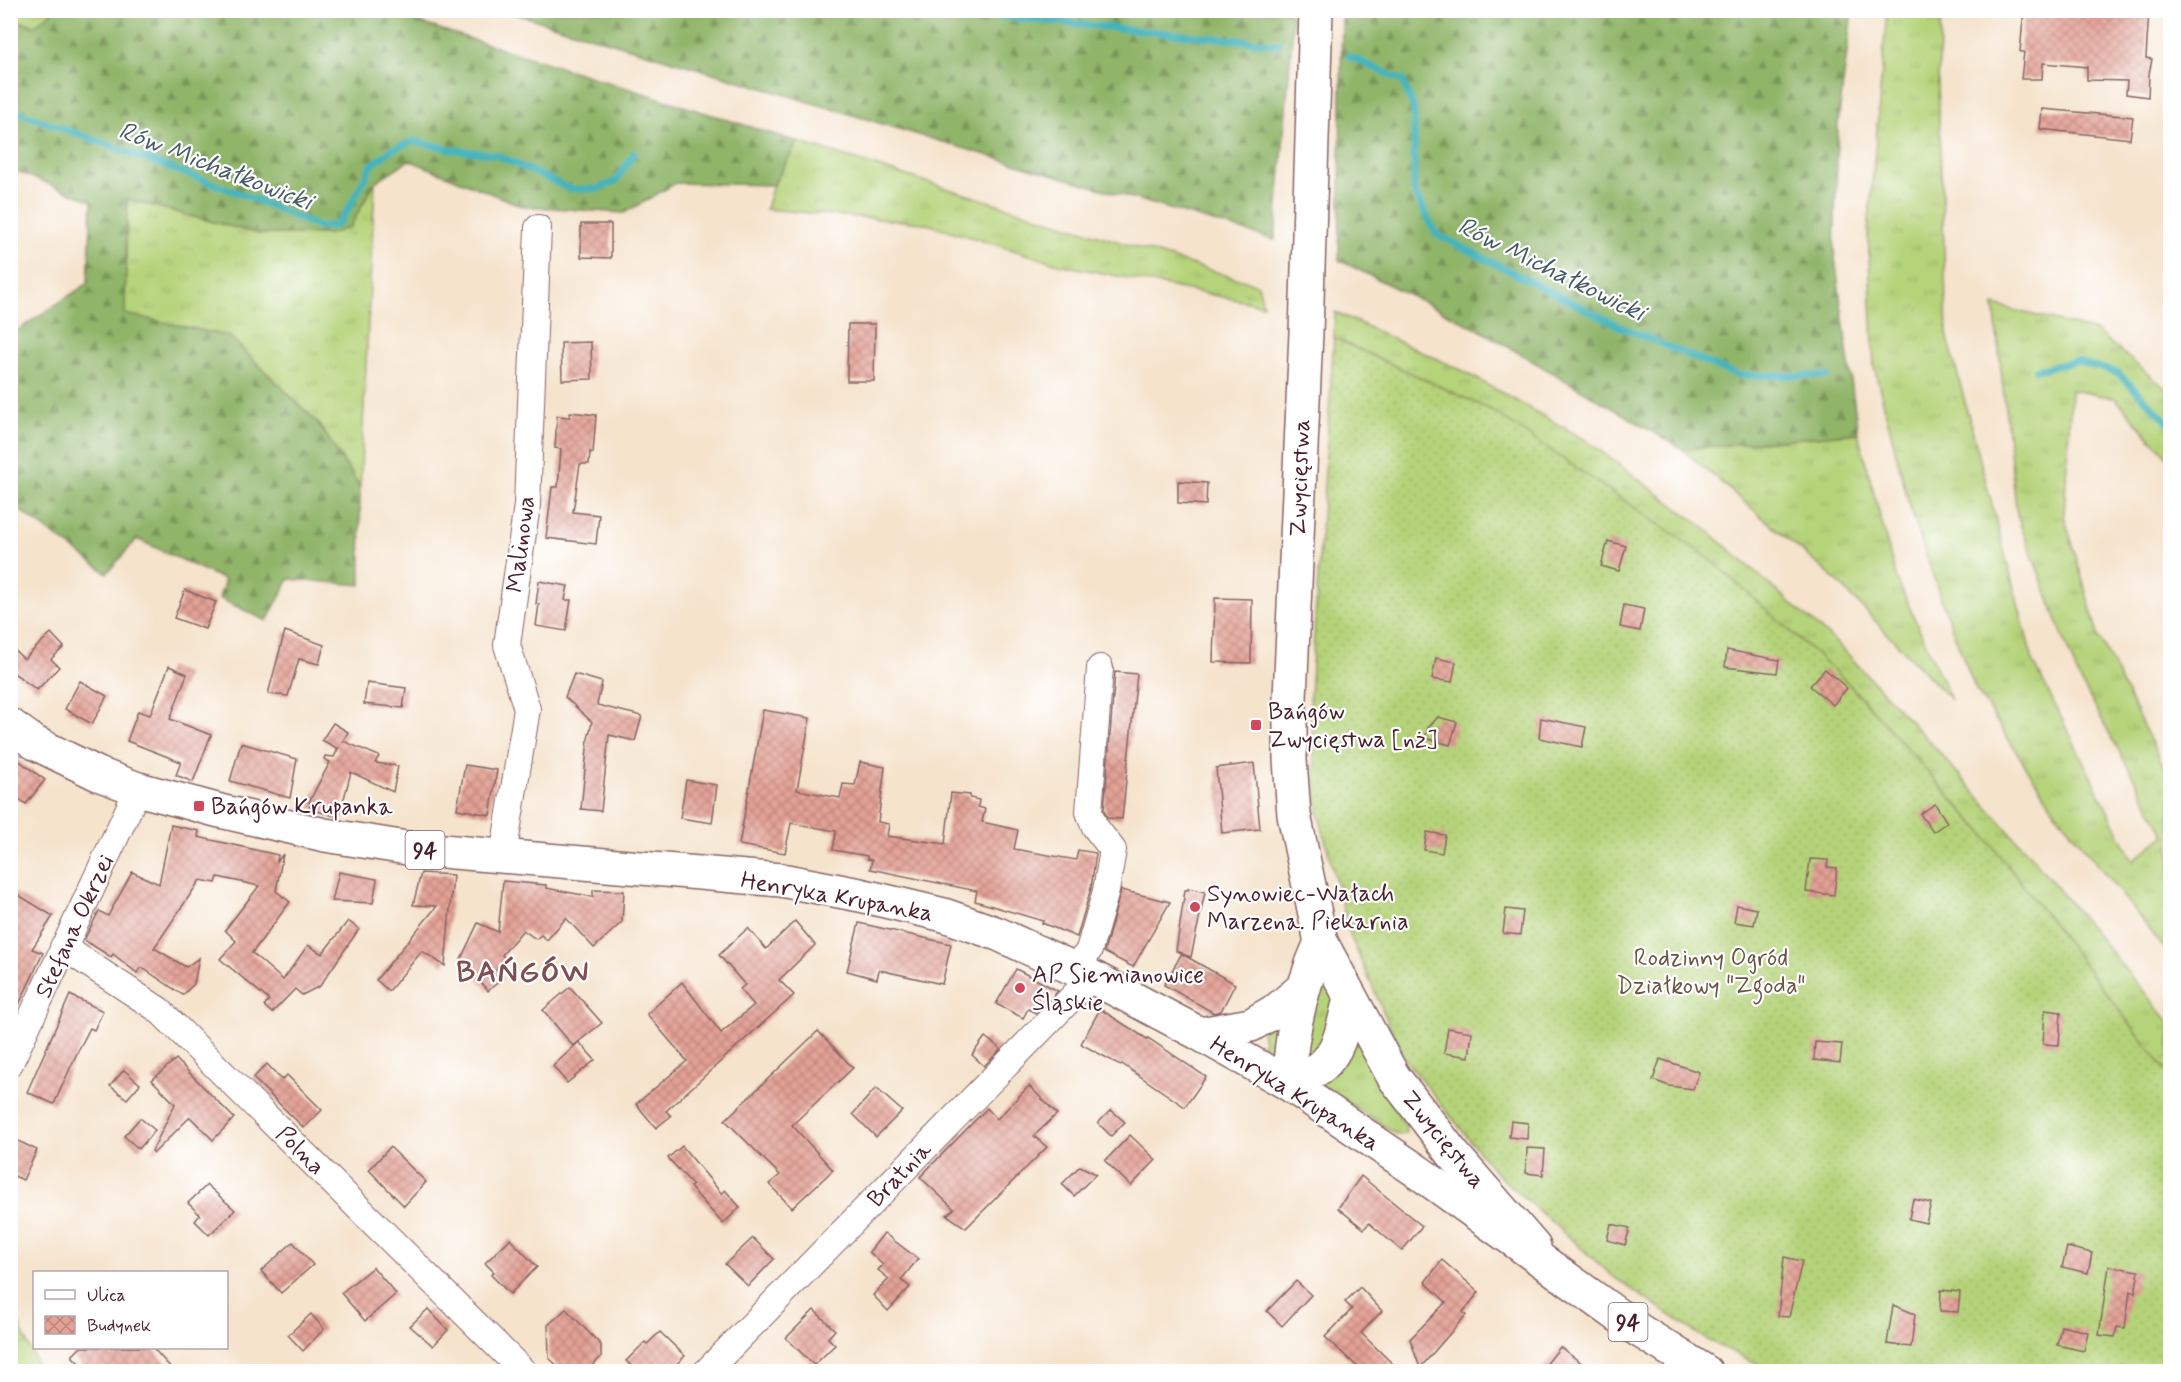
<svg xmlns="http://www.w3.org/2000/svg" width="2181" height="1382" font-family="Mynerve,sans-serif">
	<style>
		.grass { fill: url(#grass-tufts); stroke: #807952; stroke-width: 1.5 }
		.forest { fill: url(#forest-firs); stroke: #6d6a4a; stroke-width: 1.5 }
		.garden { fill: url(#garden-dots); stroke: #807952; stroke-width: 1.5 }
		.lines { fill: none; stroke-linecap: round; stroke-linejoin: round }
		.stream { stroke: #44b4bc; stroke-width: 7 }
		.building { fill: url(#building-cross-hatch) }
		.street-casing { stroke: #866463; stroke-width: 28 }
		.secondary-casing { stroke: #866463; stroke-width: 36 }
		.primary-casing { stroke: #866463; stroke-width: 36 }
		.street { stroke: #fff; stroke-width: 26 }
		.secondary { stroke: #fff; stroke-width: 33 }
		.primary { stroke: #fff; stroke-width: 33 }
		.poi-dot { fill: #d1495b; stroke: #fff; stroke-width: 2 }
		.labels { text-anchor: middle; stroke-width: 4.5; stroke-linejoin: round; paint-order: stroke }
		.shield { fill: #fff; stroke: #80626b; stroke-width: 1.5 }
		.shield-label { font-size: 22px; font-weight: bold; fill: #4a1f2b }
		.street-label { font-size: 24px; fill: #4a1f2b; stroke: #fff }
		.poi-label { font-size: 24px; fill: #4a1f2b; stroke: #fff; text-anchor: start }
		.park-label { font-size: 24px; fill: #6a5542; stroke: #fff }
		.water-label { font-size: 26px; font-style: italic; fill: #485b65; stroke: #fff }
		.district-label { font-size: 30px; font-weight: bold; letter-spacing: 1.5px; fill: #804d50; stroke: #fff }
	</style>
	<defs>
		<pattern id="grass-tufts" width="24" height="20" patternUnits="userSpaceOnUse" patternTransform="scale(1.5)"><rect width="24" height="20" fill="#b5d379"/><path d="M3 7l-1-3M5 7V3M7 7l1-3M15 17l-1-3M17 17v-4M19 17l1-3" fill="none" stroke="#9db569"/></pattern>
		<pattern id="forest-firs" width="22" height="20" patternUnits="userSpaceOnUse" patternTransform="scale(1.5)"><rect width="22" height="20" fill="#90b569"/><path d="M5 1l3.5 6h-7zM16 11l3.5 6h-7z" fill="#789357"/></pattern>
		<pattern id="garden-dots" width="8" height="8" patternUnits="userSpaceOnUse" patternTransform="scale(1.5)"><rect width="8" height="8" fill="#b5d379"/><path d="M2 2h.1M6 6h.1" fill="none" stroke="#9db569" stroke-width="1.8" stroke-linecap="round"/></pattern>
		<pattern id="building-cross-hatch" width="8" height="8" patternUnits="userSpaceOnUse" patternTransform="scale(1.5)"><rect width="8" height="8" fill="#e4a296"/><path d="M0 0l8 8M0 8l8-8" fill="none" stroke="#bb837b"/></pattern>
	</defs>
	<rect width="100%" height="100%" fill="#fff"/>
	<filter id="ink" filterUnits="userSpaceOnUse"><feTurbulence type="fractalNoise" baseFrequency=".0167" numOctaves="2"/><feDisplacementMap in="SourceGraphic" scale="12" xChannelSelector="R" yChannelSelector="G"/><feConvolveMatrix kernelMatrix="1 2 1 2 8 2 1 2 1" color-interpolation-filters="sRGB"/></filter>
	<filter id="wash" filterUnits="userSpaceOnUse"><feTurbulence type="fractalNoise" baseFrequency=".008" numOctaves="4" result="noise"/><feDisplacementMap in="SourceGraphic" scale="24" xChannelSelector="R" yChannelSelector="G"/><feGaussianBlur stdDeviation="1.35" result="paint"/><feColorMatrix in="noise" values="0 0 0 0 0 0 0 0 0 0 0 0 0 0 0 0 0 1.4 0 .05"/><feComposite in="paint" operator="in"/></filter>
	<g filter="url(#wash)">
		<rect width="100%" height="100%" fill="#f5e3cc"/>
		<!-- grass -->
		<g class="grass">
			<polygon points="11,11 58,11 34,26 11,18"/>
			<polygon points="1887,11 1941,11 1938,84 1947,334 2033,661 2133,861 2165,835 2078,676 2017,515 1994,305 2096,331 2170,392 2170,460 2115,398 2071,390 2064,515 2098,635 2170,780 2170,955 2057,814 1975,688 1943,605 1909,504 1874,366 1868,233"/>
			<polygon points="798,142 1258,285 1263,305 1062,265 924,223 766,209 773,185"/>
			<polygon points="375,182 360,487 318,423 125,314 127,199 259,234 350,227"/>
			<polygon points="1335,312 1463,371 1584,439 1706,529 1840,646 1939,752 2035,861 2170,1023 2170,1076 1981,831 1848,683 1710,559 1334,338"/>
			<polygon points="1858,433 1896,577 1951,700 1836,580 1682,449"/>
			<polygon points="1324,977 1340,1012 1309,1060 1298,1055"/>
			<polygon points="1288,1014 1277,1059 1259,1049 1264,1041 1262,1031"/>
			<polygon points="1355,1036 1405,1126 1406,1132 1404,1134 1398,1135 1313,1080"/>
			<polygon points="10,1307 11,1307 40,1371 11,1371"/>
		</g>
		<!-- forest -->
		<g class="forest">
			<polygon points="55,10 382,11 798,142 773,185 676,183 624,213 522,206 409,160 375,182 350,227 329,234 259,234 127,199 125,314 229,336 318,423 360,487 361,585 289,579 267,621 219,598 225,580 137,539 107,573 11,504 11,335 88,283 92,201 11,169 11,18 34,26"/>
			<polygon points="506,11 1288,11 1292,16 1292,38 1275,240 939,141"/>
			<polygon points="1342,11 1852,11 1838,124 1834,250 1858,433 1682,449 1478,329 1339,260"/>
		</g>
		<!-- garden -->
		<polygon class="garden" points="1334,338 1491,410 1710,559 1848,683 1981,831 2170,1076 2170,1293 2163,1371 1773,1371 1707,1340 1615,1278 1497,1174 1403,1057 1350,935 1318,812 1310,696"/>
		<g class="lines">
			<!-- stream -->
			<g class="stream">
				<polyline points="933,10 1279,44"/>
				<polyline points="670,11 670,10"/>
				<polyline points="1349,56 1403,81 1414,110 1414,191 1436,234 1621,327 1736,375 1827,376"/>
				<polyline points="10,109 252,198 319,227 337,225 349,208 371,166 391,150 413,141 450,149 497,155 570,189 597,189 616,181 634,153"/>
				<polyline points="2036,370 2076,361 2118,373 2170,424"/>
			</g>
		</g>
		<g id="blocks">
			<!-- building -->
			<g class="building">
				<polygon points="2024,10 2149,10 2146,58 2152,59 2149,74 2148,97 2126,94 2127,81 2087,80 2087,67 2043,63 2042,79 2021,79 2024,52 2020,52"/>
				<polygon points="2042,109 2133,117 2130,139 2040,129"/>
				<polygon points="581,224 611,224 611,258 581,257"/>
				<polygon points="848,324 875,324 874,381 847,381"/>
				<polygon points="591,342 592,379 562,380 561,343"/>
				<polygon points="570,412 596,415 593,453 590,452 589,464 580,464 573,512 599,515 596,544 546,538 552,487 558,487 561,449 555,448 557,416 570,417"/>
				<polygon points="1178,481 1207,483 1206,505 1178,503"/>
				<polygon points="1608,541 1626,546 1619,571 1601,566"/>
				<polygon points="539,581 568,586 565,600 571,600 566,631 536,626 539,604 536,604"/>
				<polygon points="185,590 216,602 205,629 174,618"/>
				<polygon points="1215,598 1252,599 1251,663 1213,662"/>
				<polygon points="1624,605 1644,609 1640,631 1620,627"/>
				<polygon points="285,631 324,645 319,664 299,659 288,696 268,694"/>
				<polygon points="51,633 64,647 51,659 59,667 37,690 10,670 10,646 24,659"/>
				<polygon points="1727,650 1779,660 1777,673 1725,667"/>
				<polygon points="1436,658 1456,662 1452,682 1432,679"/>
				<polygon points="169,666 187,674 170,719 211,735 193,782 176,775 181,762 127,741 138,711 150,715"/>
				<polygon points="1825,669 1847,688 1833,705 1810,686"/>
				<polygon points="1115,672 1137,674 1122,819 1107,818 1104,810"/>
				<polygon points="574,674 602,682 597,705 642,716 635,741 609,735 601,811 581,809 588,739 592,722 565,697"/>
				<polygon points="80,681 107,696 92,724 65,709"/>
				<polygon points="367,683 406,688 403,708 364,704"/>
				<polygon points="763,710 810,718 797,790 840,798 843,784 855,785 860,762 885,767 878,822 889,824 887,836 945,844 951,793 970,795 970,798 979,800 978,807 985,809 982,822 1018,830 1014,849 1076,860 1078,850 1096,853 1091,888 1077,937 1042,923 1043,921 975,901 977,891 870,869 872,860 867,859 867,856 833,850 836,831 791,823 785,853 739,845"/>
				<polygon points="1438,717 1457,722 1450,745 1425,738 1428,728"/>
				<polygon points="1541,718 1586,727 1582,747 1539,738"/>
				<polygon points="333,723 348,732 343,741 379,756 375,763 398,766 393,792 351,772 339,817 309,809 311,803 309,802 330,762 324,759 325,756 334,757 339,747 338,749 322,740"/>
				<polygon points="241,743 297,759 290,798 230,781"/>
				<polygon points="10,754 45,780 26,804 10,793"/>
				<polygon points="1254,763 1260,829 1222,833 1216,768"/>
				<polygon points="465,765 497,770 490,815 457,809"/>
				<polygon points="686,780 717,785 712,823 680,818"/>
				<polygon points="1935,804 1947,822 1933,832 1920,814"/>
				<polygon points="171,825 199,831 198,837 278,855 277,862 283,854 276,891 290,902 252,953 283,980 308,945 322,954 348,921 359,929 320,986 302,995 295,989 272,1013 264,1006 269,1000 220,959 236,941 225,930 259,886 218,877 216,883 200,880 154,948 186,967 199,958 194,984 183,995 141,967 137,973 113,954 111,957 84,940 99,911 108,916 132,872 159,884"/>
				<polygon points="1427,832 1445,835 1442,853 1424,850"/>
				<polygon points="1810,859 1828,860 1827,867 1837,868 1834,895 1806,892"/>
				<polygon points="339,872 377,879 373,903 332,901"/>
				<polygon points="421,873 453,875 445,966 422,951 389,991 376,980 437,906 413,905"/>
				<polygon points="503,881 546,885 546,888 593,897 593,890 624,891 622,922 594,948 566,918 547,940 541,935 536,939 523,930 502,955 507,960 496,970 503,978 488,991 461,959 478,923 498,932"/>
				<polygon points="1188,888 1205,892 1191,957 1182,954 1235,984 1221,1011 1214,1013 1164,985 1182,953 1176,951 1185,890 1188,890"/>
				<polygon points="10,890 53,916 32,949 43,953 10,1024"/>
				<polygon points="1121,890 1170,902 1133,967 1104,952"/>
				<polygon points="1737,905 1757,909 1754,925 1734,922"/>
				<polygon points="1506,909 1523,911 1520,935 1503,933"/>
				<polygon points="795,921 815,945 779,980 794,995 666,1111 671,1116 656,1128 636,1104 687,1061 647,1014 682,982 721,1033 754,1005 740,989 745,985 719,955 748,928 766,949"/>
				<polygon points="859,923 951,944 942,984 879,970 877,979 847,971"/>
				<polygon points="1016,969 1058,991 1036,1013 1028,1009 1023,1018 996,1004"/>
				<polygon points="570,987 602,1023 573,1046 543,1010"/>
				<polygon points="70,995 103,1011 94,1030 90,1028 77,1053 54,1104 27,1092"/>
				<polygon points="1100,1009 1147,1039 1148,1038 1206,1077 1185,1107 1122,1064 1120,1065 1081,1044"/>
				<polygon points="2045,1010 2061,1012 2059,1045 2043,1044"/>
				<polygon points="1448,1028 1472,1032 1469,1057 1444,1053"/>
				<polygon points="818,1031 853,1068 792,1125 833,1170 792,1208 769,1184 780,1175 725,1120"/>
				<polygon points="985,1037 1001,1049 984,1066 972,1055"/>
				<polygon points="579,1042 595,1060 567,1083 553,1066"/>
				<polygon points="1815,1042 1842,1044 1840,1063 1814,1060"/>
				<polygon points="176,1059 234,1118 213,1140 190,1117 154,1153 152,1151 175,1104 152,1080"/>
				<polygon points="1660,1059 1699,1072 1693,1089 1669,1086 1653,1080"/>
				<polygon points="267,1064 282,1080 287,1075 322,1110 304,1128 253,1078"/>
				<polygon points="124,1070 140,1084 127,1099 110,1086"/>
				<polygon points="1029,1086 1057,1114 1034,1136 1047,1147 966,1228 947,1215 954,1209 920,1177 987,1108 997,1119"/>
				<polygon points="876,1088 902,1111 876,1137 853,1114"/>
				<polygon points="1111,1110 1125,1122 1111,1136 1098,1123"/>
				<polygon points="140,1118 155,1130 139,1149 124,1136"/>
				<polygon points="1511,1121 1528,1123 1527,1139 1509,1137"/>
				<polygon points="1130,1135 1156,1160 1131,1186 1105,1161"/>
				<polygon points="10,1137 37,1150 23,1180 10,1174"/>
				<polygon points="682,1146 722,1194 725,1190 740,1207 723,1224 690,1187 693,1185 668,1158"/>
				<polygon points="390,1147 426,1182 404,1206 369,1170"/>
				<polygon points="1527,1148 1545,1149 1543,1175 1526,1173"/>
				<polygon points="1080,1166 1096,1174 1074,1196 1062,1184"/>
				<polygon points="1361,1176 1422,1226 1402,1251 1369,1223 1364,1229 1338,1208"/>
				<polygon points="207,1185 235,1210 209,1235 195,1221 200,1215 188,1203"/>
				<polygon points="1913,1199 1931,1203 1926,1223 1909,1219"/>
				<polygon points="1611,1224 1630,1228 1625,1245 1607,1240"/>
				<polygon points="884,1233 918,1259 901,1280 910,1287 888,1311 873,1295 889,1279 878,1270 883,1265 869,1252"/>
				<polygon points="753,1238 774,1259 748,1286 725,1264"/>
				<polygon points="510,1239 537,1267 510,1294 491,1275 494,1272 485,1263"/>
				<polygon points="293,1242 313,1265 281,1293 261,1271"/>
				<polygon points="2067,1247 2092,1253 2088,1273 2062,1267"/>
				<polygon points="1784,1257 1802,1261 1789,1317 1778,1316"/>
				<polygon points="1442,1260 1479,1292 1463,1312 1466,1315 1420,1368 1410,1339 1446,1302 1425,1282"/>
				<polygon points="2109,1266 2139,1271 2135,1293 2130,1291 2125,1328 2117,1327 2115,1337 2099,1335"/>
				<polygon points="373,1267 396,1294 365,1321 341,1293"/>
				<polygon points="1296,1281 1311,1295 1282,1326 1267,1311"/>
				<polygon points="1360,1287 1382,1311 1361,1333 1400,1371 1362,1371 1325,1337 1352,1309 1345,1302"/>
				<polygon points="1941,1290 1960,1292 1958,1312 1940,1311"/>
				<polygon points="1893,1305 1915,1314 1911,1347 1887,1344"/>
				<polygon points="428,1309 448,1330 433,1346 410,1326"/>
				<polygon points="566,1309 601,1345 601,1357 587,1371 563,1371 549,1358 548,1325"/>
				<polygon points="814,1310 835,1330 828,1338 835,1345 814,1365 786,1338"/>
				<polygon points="311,1314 324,1329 303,1351 288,1335"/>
				<polygon points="2061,1326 2088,1332 2084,1351 2057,1345"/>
				<polygon points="660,1332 685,1356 669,1371 637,1371 626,1361 645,1342 647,1344"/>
				<polygon points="81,1347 152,1347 174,1371 87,1371 72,1356"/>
				<polygon points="1560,1347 1592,1371 1541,1371"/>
			</g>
		</g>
	</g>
	<g filter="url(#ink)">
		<use href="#blocks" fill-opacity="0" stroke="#866463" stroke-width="1.5"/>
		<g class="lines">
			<!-- street casing -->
			<g class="street-casing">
				<g id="street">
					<polyline points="503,856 527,709 507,645 527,505 538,228"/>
					<polyline points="63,947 159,1010 524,1372"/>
					<polyline points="1076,970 1089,950 1106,891 1113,850 1095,827 1089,812 1100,668"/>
					<polyline points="10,1063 138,789"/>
					<polyline points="706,1372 1092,977"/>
				</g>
			</g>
			<!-- secondary casing -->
			<g class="secondary-casing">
				<g id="secondary">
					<polyline points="1316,10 1306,333 1290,698 1290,760 1294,815 1321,942 1393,1076 1453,1154 1534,1247"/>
					<polyline points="1200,1034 1251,1025 1278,1009 1303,988"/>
					<path d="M 1289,1084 C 1290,1034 1301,987 1321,942"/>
					<path d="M 1289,1084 C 1299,1079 1313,1073 1322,1066 C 1341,1049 1344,1022 1350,998"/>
				</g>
			</g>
			<!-- primary casing -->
			<g class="primary-casing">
				<polyline id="primary" points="10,725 35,743 98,774 138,789 220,811 325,835 407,848 781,880 860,895 944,915 998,934 1092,977 1200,1034 1289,1084 1417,1171 1640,1331 1706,1372"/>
			</g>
			<!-- street -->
			<use href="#street" class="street"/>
			<!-- secondary -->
			<use href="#secondary" class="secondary"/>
			<!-- primary -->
			<use href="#primary" class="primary"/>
		</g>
	</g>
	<!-- markers -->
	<g class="poi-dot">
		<rect x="1250" y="719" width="12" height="12" rx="3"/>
		<rect x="193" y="800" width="12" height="12" rx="3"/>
		<circle cx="1195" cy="907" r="6"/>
		<circle cx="1020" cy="988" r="6"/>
	</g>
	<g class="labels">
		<!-- shield labels -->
		<g class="shield">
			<rect x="405.5" y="831" width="39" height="38" rx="4.5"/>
			<rect x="1608.5" y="1303" width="39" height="38" rx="4.5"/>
		</g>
		<g class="shield-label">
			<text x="425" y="858">94</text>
			<text x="1628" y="1330">94</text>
		</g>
		<!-- street labels -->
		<g class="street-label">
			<text transform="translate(1299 478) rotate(-88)" y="8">Zwycięstwa</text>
			<text transform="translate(520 544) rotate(-83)" y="8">Malinowa</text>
			<text transform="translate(837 896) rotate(10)" y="8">Henryka Krupanka</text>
			<text transform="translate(74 926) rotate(-65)" y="8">Stefana Okrzei</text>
			<text transform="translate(1295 1093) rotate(32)" y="8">Henryka Krupanka</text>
			<text transform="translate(1444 1139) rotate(51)" y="8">Zwycięstwa</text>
			<text transform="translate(301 1150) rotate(45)" y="8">Polna</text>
			<text transform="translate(899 1174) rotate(-46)" y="8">Bratnia</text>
		</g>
		<!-- poi labels -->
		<g class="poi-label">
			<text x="1268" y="719">Bańgów<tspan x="1268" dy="28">Zwycięstwa [nż]</tspan></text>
			<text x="211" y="814">Bańgów Krupanka</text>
			<text x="1207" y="901">Synowiec-Wałach<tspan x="1207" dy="28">Marzena. Piekarnia</tspan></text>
			<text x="1032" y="982">AP Siemianowice<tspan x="1032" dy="28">Śląskie</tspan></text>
		</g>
		<!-- park labels -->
		<g class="park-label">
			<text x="1711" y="965">Rodzinny Ogród<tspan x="1711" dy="28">Działkowy "Zgoda"</tspan></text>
		</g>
		<!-- water labels -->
		<g class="water-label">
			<text transform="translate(216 165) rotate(21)" y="9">Rów Michałkowicki</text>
			<text transform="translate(1552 268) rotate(26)" y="9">Rów Michałkowicki</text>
		</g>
		<!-- district labels -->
		<g class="district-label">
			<text x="523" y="981">BAŃGÓW</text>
		</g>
	</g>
	<!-- margin -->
	<rect width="2181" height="1382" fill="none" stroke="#fff" stroke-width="36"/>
	<!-- legend -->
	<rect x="33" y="1271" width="195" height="78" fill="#ffffff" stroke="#b7a5aa" stroke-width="1.5"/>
	<rect x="45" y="1290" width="30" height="9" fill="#ffffff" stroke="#b7a5aa" stroke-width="1.5"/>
	<text x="87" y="1301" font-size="18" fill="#4a1f2b">Ulica</text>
	<rect x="45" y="1316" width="30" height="18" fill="url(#building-cross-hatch)" stroke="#b7a5aa" stroke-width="1.5"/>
	<text x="87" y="1331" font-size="18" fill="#4a1f2b">Budynek</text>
</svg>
